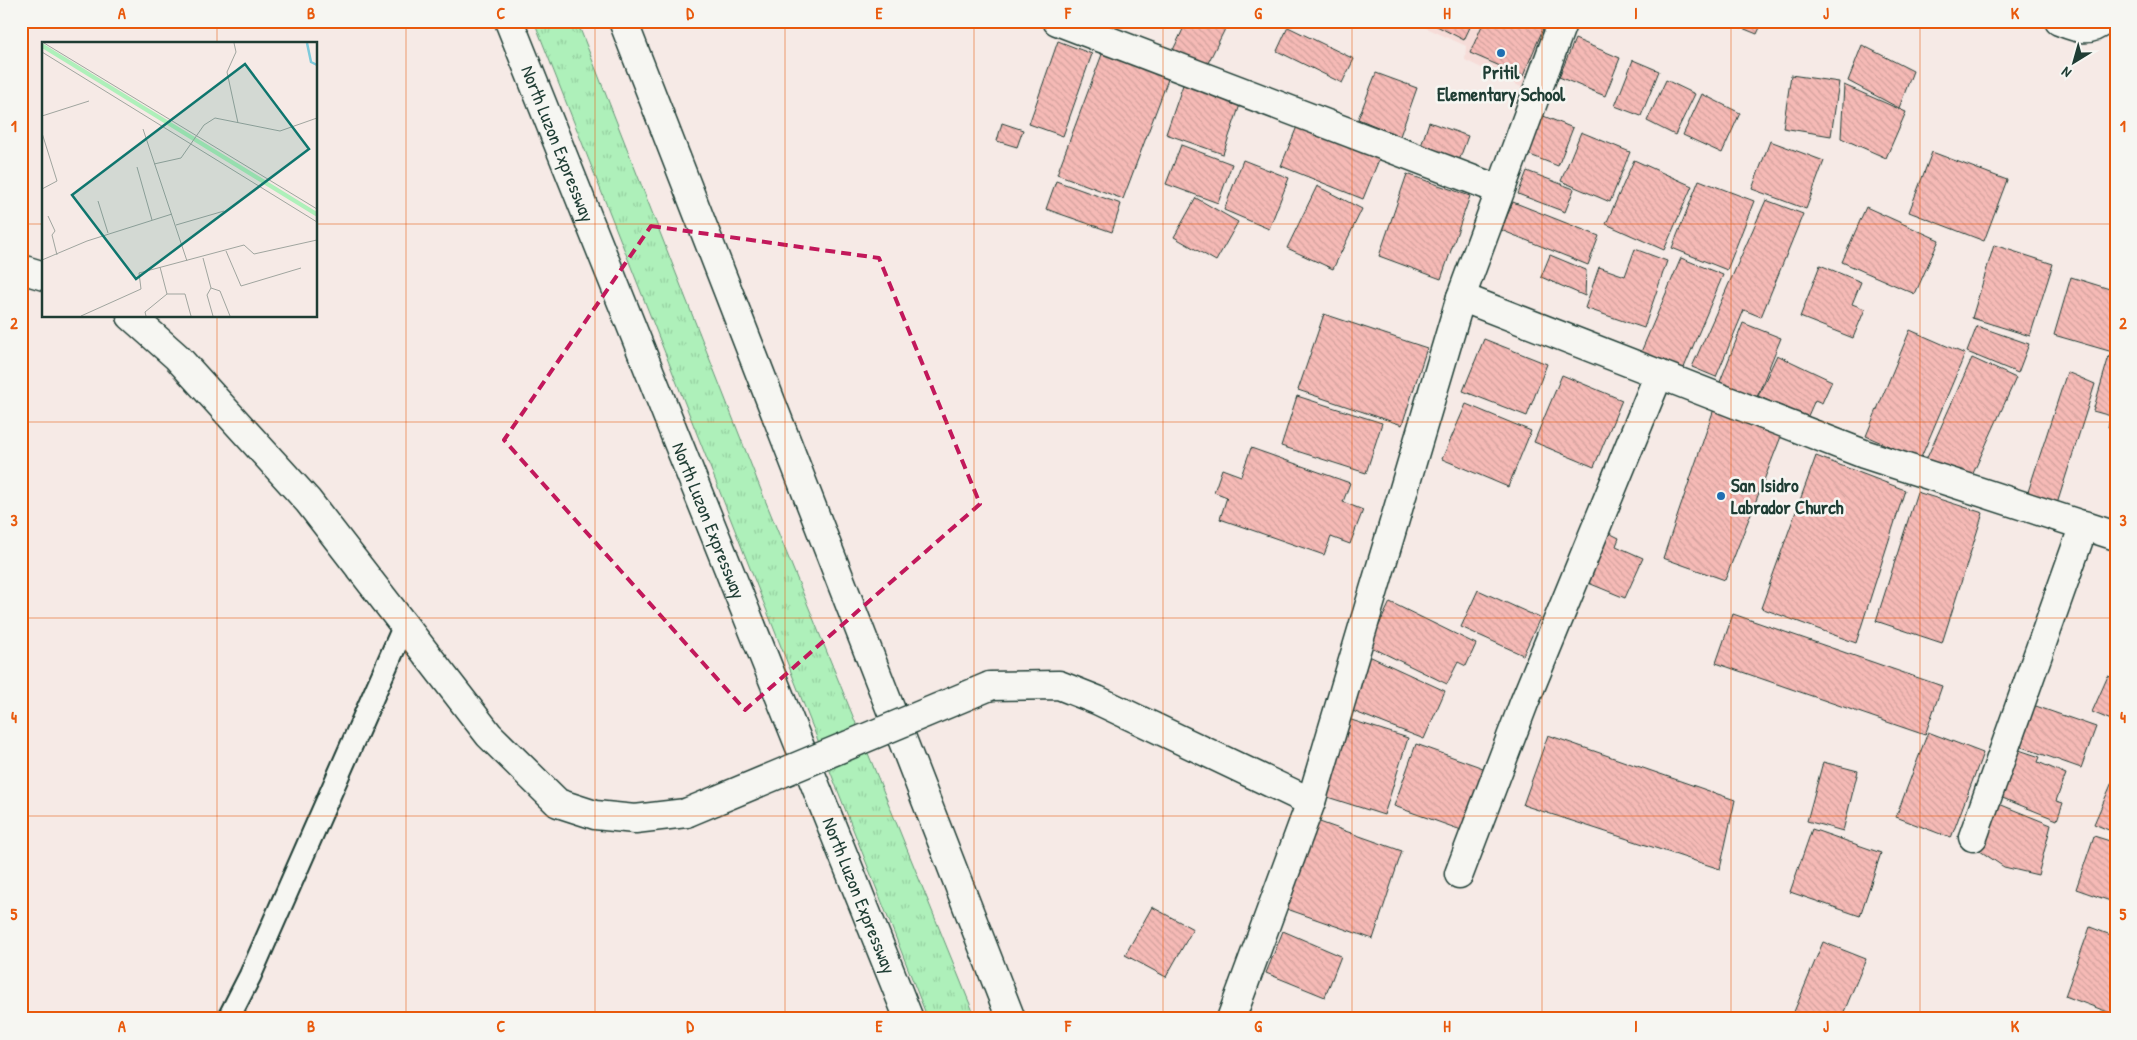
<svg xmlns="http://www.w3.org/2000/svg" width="2137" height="1040" font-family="'Patrick Hand',sans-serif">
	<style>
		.built { fill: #f6dcd8 }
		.grass { fill: url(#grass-tufts); stroke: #669677 }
		.building { fill: url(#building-back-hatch); stroke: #1f3d34 }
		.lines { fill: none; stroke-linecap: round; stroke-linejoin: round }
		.lane-casing { stroke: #1f3d34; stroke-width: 25 }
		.street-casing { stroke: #1f3d34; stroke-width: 31 }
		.highway-casing { stroke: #1f3d34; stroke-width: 31 }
		.lane { stroke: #f6f6f2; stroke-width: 21 }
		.street { stroke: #f6f6f2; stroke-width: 28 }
		.highway { stroke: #f6f6f2; stroke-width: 28 }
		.street-bridge-casing { stroke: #1f3d34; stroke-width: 31; stroke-linecap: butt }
		.street-bridge { stroke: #f6f6f2; stroke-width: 28 }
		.marked { fill: none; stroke: #c2185b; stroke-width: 4; stroke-dasharray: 10 6; stroke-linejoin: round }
		.grid { fill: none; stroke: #e8590c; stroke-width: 1; stroke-opacity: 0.55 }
		.poi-dot { fill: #1f6fb2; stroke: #f6f6f2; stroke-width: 2 }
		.labels { text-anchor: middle; stroke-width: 5; stroke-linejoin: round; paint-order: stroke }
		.poi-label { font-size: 19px; font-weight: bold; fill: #1f3d34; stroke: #f6f6f2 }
		.street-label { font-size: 19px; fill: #1f3d34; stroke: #f6f6f2 }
		.inset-river { fill: none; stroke: #7dcadb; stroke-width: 2.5 }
		.inset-road { fill: none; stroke: #a0a59f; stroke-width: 1 }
		.view { fill: #0f766e; fill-opacity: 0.15; stroke: #0f766e; stroke-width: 2.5 }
		.inset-edge { fill: none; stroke: #1f3d34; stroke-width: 2.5 }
		.neatline { fill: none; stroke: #e8590c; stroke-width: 2 }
		.grid-label { font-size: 16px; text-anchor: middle; font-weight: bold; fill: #e8590c }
	</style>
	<defs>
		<pattern id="grass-tufts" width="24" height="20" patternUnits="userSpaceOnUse" patternTransform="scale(1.25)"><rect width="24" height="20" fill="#aef0ba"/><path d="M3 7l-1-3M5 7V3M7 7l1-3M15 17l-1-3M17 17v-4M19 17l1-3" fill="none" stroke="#95cfa0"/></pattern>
		<pattern id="building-back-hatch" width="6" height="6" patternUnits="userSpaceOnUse" patternTransform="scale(1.25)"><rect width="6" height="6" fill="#f6bab6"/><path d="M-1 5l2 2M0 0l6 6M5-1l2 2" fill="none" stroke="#d2a19d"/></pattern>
	</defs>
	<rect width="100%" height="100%" fill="#f6eae6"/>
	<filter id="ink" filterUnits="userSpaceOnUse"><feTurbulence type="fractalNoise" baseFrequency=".02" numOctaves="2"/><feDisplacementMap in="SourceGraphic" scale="10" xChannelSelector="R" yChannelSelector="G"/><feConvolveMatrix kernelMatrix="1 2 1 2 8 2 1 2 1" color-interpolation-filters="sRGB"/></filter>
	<g filter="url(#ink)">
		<!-- built -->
		<polygon class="built" points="1411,21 1548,21 1523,88 1465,60 1466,46"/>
		<!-- grass -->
		<polygon class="grass" points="534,21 577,21 761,490 976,1019 928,1019"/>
		<!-- building -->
		<g class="building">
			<polygon points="1187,21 1229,21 1205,69 1172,52"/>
			<polygon points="1437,21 1473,21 1464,40 1435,25"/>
			<polygon points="1484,21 1526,21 1543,29 1523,76 1470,53"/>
			<polygon points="1725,21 1763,21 1757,34"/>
			<polygon points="1288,27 1354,59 1342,83 1277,51"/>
			<polygon points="1575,39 1620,58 1605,96 1559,77"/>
			<polygon points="1058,41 1092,54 1063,136 1029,124"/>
			<polygon points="1862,45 1913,71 1899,108 1848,81"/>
			<polygon points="1104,49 1170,74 1123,199 1057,174"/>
			<polygon points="1633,60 1659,71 1641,116 1615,106"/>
			<polygon points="1376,73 1417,88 1400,136 1358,119"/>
			<polygon points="1791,75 1839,82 1831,136 1783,128"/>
			<polygon points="1185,79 1242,99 1223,154 1166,134"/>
			<polygon points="1666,80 1695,94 1675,135 1647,121"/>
			<polygon points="1844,85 1906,112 1886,158 1841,138"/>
			<polygon points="1702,94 1740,113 1722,153 1683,135"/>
			<polygon points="1541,115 1573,128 1558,166 1525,153"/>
			<polygon points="1429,122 1468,136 1457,166 1419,152"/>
			<polygon points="1002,123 1023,130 1017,147 997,141"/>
			<polygon points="1298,124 1380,157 1363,199 1281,166"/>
			<polygon points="1581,132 1630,152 1610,202 1561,181"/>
			<polygon points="1770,141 1824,161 1806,209 1752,189"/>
			<polygon points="1181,145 1232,164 1218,203 1166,184"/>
			<polygon points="1932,152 2007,180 1984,241 1909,212"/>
			<polygon points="1243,160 1289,178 1269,229 1224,210"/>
			<polygon points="1634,160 1692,186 1664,250 1606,224"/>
			<polygon points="1527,171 1574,189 1565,212 1518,194"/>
			<polygon points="1407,174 1470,196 1441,279 1379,256"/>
			<polygon points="1699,180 1754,201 1727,270 1672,248"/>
			<polygon points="1056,181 1121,204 1112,232 1046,209"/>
			<polygon points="1317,186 1362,209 1333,269 1287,248"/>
			<polygon points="1196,198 1238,222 1216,261 1174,237"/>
			<polygon points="1766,200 1803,214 1761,317 1744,310 1716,377 1692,367"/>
			<polygon points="1513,202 1599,236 1588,265 1501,230"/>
			<polygon points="1866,207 1939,240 1915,294 1842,262"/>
			<polygon points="1994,245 2053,264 2030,336 1972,318"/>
			<polygon points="1635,249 1667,261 1644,328 1585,308 1599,267 1625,276"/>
			<polygon points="1550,255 1586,270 1585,296 1541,277"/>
			<polygon points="1681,258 1723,275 1683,370 1641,352"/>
			<polygon points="1820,265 1861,282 1852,304 1865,309 1853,338 1800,317"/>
			<polygon points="2071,277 2116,291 2116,353 2054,335"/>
			<polygon points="1324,314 1427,348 1402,425 1298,390"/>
			<polygon points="1743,323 1781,338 1755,402 1718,387"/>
			<polygon points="1977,326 2029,344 2018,373 1967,352"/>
			<polygon points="1910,330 1965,354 1920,460 1866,436"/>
			<polygon points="1484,339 1547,364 1527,416 1463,391"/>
			<polygon points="1777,355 1832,381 1822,403 1815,400 1807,418 1758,396"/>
			<polygon points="2109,356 2116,358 2116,430 2108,427 2111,416 2093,411"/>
			<polygon points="1972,358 2016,378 1970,480 1926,460"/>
			<polygon points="2067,372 2095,384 2056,507 2027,495"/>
			<polygon points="1562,375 1622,400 1594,467 1534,442"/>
			<polygon points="1297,396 1382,423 1366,473 1281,446"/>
			<polygon points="1466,404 1531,431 1508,487 1442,459"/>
			<polygon points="1715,406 1782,434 1725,580 1663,558"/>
			<polygon points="1251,448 1350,483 1343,502 1363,510 1350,544 1331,537 1324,555 1220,519 1227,497 1214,492 1222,469 1241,476"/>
			<polygon points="1816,456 1905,490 1856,643 1761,608"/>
			<polygon points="1917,492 1983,513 1942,643 1876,621"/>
			<polygon points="1607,532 1619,538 1616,546 1643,558 1625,598 1586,582"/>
			<polygon points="1478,590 1540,618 1523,655 1461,627"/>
			<polygon points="1390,602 1476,644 1466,666 1458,662 1447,684 1369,646"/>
			<polygon points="1733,614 1942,686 1925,735 1716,663"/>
			<polygon points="1369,656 1445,691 1424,739 1350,710"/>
			<polygon points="2108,676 2116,679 2116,722 2092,712"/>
			<polygon points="2030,704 2096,727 2081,768 2016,745"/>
			<polygon points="1345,718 1408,738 1384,815 1321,795"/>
			<polygon points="1928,732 1983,753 1951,838 1896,817"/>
			<polygon points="1548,735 1735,800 1720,869 1523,805"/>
			<polygon points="1416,744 1486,769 1464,831 1394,806"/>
			<polygon points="2013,748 2040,757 2038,762 2066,774 2056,801 2063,803 2057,820 1995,795"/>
			<polygon points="1823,762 1858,771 1843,831 1807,821"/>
			<polygon points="2116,773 2116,833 2094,824"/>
			<polygon points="1999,804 2051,825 2038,875 2004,867 1980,851"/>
			<polygon points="1314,820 1402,851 1373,939 1284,908"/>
			<polygon points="1812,829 1881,853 1860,916 1790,892"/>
			<polygon points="2094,836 2116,843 2116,903 2076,889"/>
			<polygon points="1152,907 1193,929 1166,977 1125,955"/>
			<polygon points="2090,927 2116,937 2116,1015 2065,996"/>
			<polygon points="1283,931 1341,956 1325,997 1266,973"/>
			<polygon points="1823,942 1866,959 1841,1019 1791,1019"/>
		</g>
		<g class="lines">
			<!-- lane casing -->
			<g class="lane-casing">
				<polyline id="lane" points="228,1019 250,976 404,626"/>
			</g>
			<!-- street casing -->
			<g class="street-casing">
				<g id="street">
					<polyline points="1057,21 1500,190"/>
					<path d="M 2059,21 C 2074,27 2089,34 2103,21"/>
					<polyline points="21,269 44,276"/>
					<polyline points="1461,297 1864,454 2116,536"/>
					<polyline points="131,316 177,357 308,501 489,735 558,803 595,815 635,819 686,813"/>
					<polyline points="990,686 1059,685 1097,700 1311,802"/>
					<polyline points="1973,837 2084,525"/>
					<polyline points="1459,874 1524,703 1659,374"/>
					<polyline points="1231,1019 1311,802 1461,297 1563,21"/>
				</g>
			</g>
			<!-- highway casing -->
			<g class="highway-casing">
				<g id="highway">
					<path id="s1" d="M 509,21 L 909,1019"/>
					<polyline points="623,21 1011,1019"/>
				</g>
			</g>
			<!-- lane -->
			<use href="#lane" class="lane"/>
			<!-- street -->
			<use href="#street" class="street"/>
			<!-- highway -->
			<use href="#highway" class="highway"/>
			<!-- street-bridge casing -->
			<g class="street-bridge-casing">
				<polyline id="street-bridge" points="686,813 990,686"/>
			</g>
			<!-- street-bridge -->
			<use href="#street-bridge" class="street-bridge"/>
		</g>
	</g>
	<!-- marked area -->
	<path class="marked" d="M 651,226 L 879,258 L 980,504 L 745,710 L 504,440 Z"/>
	<!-- grid -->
	<path class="grid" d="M 217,21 L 217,44M 406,21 L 406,1019M 595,21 L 595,1019M 785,21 L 785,1019M 974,21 L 974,1019M 1163,21 L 1163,1019M 1352,21 L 1352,1019M 1542,21 L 1542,1019M 1731,21 L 1731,1019M 1920,21 L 1920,1019M 21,224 L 44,224M 316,224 L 2116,224M 217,316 L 217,1019M 21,422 L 2116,422M 21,618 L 2116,618M 21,816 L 2116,816"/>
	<!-- markers -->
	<g class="poi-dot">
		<circle cx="1501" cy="53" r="5"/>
		<circle cx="1721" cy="496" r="5"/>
	</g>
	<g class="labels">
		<!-- poi labels -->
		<g class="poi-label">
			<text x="1501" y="79">Pritil<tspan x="1501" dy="22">Elementary School</tspan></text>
			<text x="1731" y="492" text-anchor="start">San Isidro<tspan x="1731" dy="22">Labrador Church</tspan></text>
		</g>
		<!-- street labels -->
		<g class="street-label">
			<text dy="7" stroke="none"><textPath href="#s1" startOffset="132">North Luzon Expressway</textPath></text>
			<text dy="7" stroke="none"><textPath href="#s1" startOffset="538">North Luzon Expressway</textPath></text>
			<text dy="7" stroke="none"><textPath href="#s1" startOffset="942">North Luzon Expressway</textPath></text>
		</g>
	</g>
	<!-- overview -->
	<g transform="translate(42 42)">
		<rect width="275" height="275" fill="#f6eae6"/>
		<path d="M 0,1 L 275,170 L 275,175 L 0,6 Z" fill="#aef0ba"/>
		<path class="inset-river" d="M 265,1 L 269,20 L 275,23"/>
		<path class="inset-road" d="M 2,1 L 275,167M 192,1 L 194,10 L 185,30 L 196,81M 0,10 L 275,180M 0,74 L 47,59M 101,87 L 145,219M 0,91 L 15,139 L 0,147M 112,122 L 139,116 L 162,83 L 173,76 L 238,89 L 275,76M 95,125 L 110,178M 56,159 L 66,191M 6,174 L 13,189 L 10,193 L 15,213M 134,183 L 182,169M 184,209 L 199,244 L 259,226M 161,216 L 169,246 L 165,253 L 171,274M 0,218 L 45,199 L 130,172M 169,246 L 178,249 L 188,274M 125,252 L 143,252 L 149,274M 39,274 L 99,247 L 97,231 L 202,203 L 212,212 L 275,198M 104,274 L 103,270 L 125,252 L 118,225"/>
		<path class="view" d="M 203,22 L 267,107 L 94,237 L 30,153 Z"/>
		<rect width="275" height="275" class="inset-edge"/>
	</g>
	<!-- margin -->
	<rect width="2137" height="1040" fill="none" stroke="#f6f6f2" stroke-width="55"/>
	<!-- north arrow -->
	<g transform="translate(2074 62) rotate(217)" stroke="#f6f6f2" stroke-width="4" paint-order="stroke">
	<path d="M0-4L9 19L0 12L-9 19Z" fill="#1f3d34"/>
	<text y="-8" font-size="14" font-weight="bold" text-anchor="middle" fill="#1f3d34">N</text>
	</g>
	<rect x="28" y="28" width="2082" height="984" class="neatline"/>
	<g class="grid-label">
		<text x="122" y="19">A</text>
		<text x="311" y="19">B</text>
		<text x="501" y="19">C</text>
		<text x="690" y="19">D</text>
		<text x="879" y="19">E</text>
		<text x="1068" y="19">F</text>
		<text x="1258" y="19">G</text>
		<text x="1447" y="19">H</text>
		<text x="1636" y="19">I</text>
		<text x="1826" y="19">J</text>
		<text x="2015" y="19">K</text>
		<text x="14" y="132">1</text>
		<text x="2123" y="132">1</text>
		<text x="14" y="329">2</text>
		<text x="2123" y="329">2</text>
		<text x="14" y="526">3</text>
		<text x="2123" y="526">3</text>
		<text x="14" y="723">4</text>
		<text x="2123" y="723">4</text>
		<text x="14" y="920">5</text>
		<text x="2123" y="920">5</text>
		<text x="122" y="1032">A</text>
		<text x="311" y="1032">B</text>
		<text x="501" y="1032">C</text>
		<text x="690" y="1032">D</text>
		<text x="879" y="1032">E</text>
		<text x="1068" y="1032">F</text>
		<text x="1258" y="1032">G</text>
		<text x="1447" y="1032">H</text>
		<text x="1636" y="1032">I</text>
		<text x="1826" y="1032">J</text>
		<text x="2015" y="1032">K</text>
	</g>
</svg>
